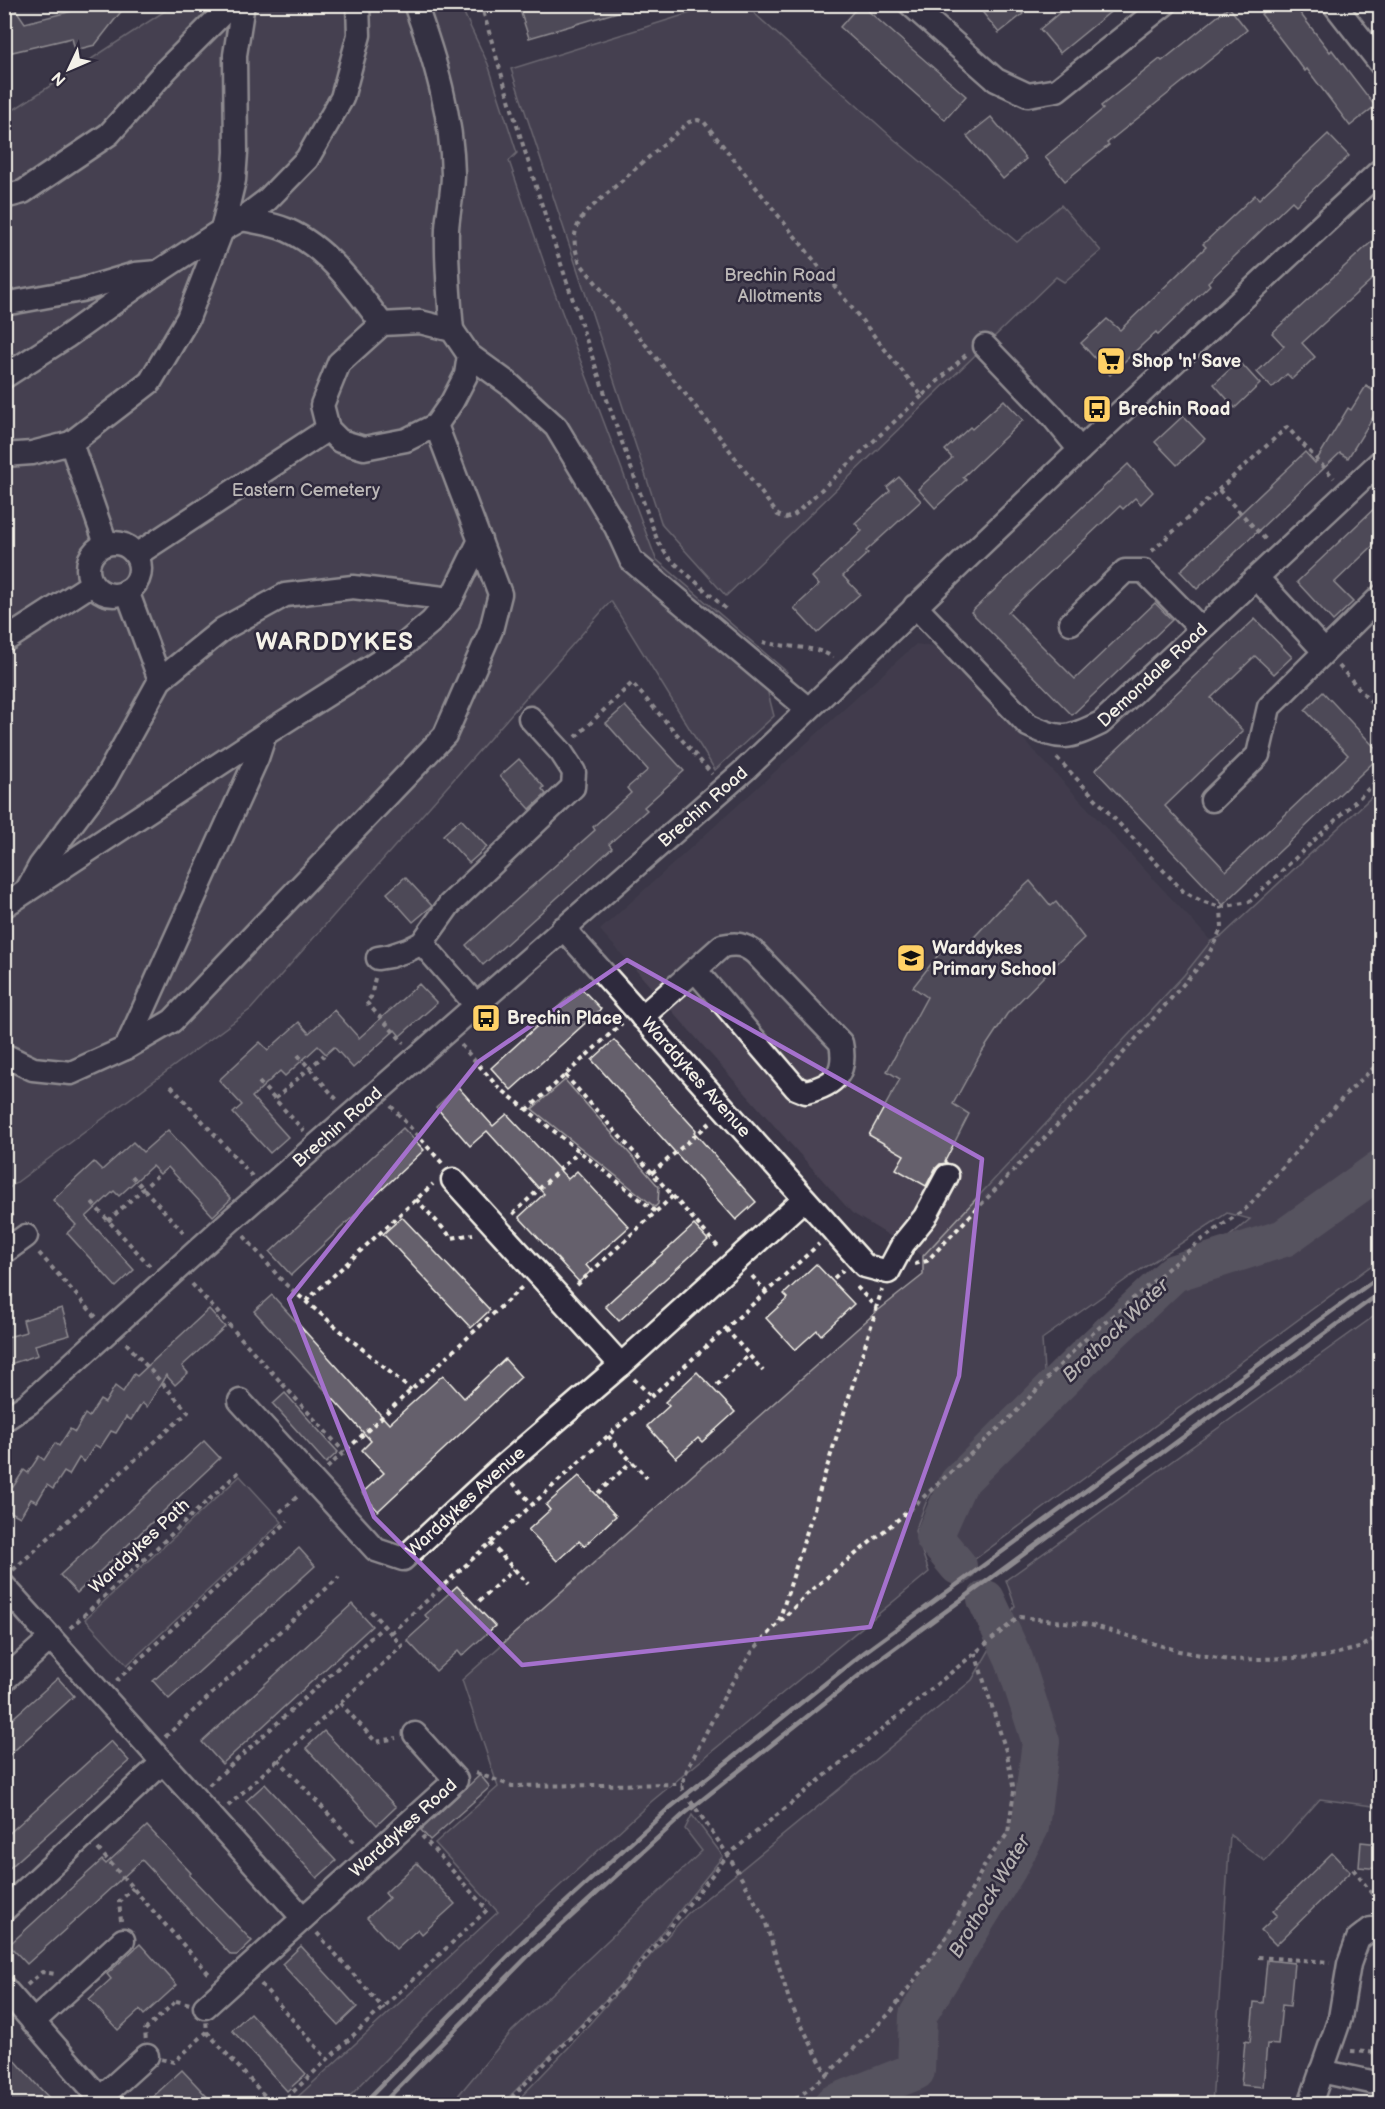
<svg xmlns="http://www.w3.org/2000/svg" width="1385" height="2109" font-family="'Balsamiq Sans',sans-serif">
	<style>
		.built { fill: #484352 }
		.green { fill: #534e5c; stroke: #a4a0a2; stroke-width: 1.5 }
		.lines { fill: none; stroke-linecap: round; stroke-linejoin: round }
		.river { stroke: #78747b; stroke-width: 38 }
		.building { fill: #65616c; stroke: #f4f1e8; stroke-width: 1.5 }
		.minor-casing { stroke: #f4f1e8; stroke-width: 27 }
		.path { stroke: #f4f1e8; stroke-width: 4; stroke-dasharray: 4.5 4.5; stroke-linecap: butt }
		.minor { stroke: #2f2a3d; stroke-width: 22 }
		.rail { stroke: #f4f1e8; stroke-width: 4.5 }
		.marked { fill: none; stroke: #a571cd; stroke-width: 4.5; stroke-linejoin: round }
		.labels { text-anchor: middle; stroke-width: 5; stroke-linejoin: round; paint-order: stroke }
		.park-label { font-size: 18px; fill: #bcb8b7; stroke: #2f2a3d }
		.poi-label { font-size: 18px; font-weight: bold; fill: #f4f1e8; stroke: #2f2a3d; text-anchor: start }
		.street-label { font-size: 18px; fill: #f4f1e8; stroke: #2f2a3d }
		.water-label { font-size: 20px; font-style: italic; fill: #b6b2b2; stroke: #2f2a3d }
		.district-label { font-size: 24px; font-weight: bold; letter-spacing: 1.5px; fill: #f4f1e8; stroke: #2f2a3d }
	</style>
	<rect width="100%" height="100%" fill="#3b3647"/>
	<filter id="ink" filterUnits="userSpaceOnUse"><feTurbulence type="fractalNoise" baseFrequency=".0167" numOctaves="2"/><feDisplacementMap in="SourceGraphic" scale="12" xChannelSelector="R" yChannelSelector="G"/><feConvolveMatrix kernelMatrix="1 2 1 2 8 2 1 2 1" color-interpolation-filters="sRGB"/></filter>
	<g filter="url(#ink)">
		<!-- built -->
		<polygon class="built" points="916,644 936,647 945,655 1211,941 1184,975 923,1256 852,1213 600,930"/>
		<!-- green -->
		<g class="green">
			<polygon points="174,5 460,5 488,64 517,153 509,161 551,283 656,559 787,672 768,693 774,716 715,770 611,601 251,1009 5,1191 4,116"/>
			<polygon points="716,5 745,5 895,140 1017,242 1061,205 1101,251 1064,282 1056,277 726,596 662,525 511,69"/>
			<polygon points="1380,789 1380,1259 971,1562 946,1533 968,1486 1176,1281 1250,1219 1227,1213 1131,1276 1042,1339 1044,1372 929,1495 915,1531 929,1572 652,1801 514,1928 342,2104 290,2104 498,1912 435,1843 498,1787 462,1680 875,1313 923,1275 923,1256 1184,975 1211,941 1222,936"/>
			<polygon points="565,1080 659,1187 658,1204 655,1207 532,1109"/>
			<polygon points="1380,1312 1380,1807 1320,1799 1265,1861 1230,1835 1212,2104 514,2104 568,2048 687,1914 972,1680 1015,1606 1006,1580"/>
			<polygon points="240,1476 282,1522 127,1665 85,1619"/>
			<polygon points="692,1815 723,1856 623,1982 502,2104 451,2104 512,2031 702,1851 685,1829"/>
		</g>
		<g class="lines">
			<!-- river -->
			<g class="river">
				<polyline points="958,1566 934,1537 958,1483 1090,1352 1174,1273 1284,1238 1380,1169"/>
				<polyline points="833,2104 916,2071 918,2015 1008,1868 1030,1827 1041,1742 1014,1659 986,1599"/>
			</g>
		</g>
		<!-- building -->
		<g class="building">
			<polygon points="4,4 12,4 25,23 100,4 127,4 95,45 75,50 72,38 4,54"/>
			<polygon points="518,4 628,4 628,9 529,38"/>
			<polygon points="860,4 966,96 945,120 840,27"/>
			<polygon points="976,4 1015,4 1023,14 999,33"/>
			<polygon points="1070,4 1120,4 1060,53 1040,29"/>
			<polygon points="1273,4 1293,4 1330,52 1332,50 1375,106 1350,126 1307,69 1305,71 1261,14"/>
			<polygon points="1229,7 1247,30 1107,143 1109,145 1065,181 1045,157 1103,109 1101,106 1160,59 1162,61"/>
			<polygon points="991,117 1026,159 1003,179 967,136"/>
			<polygon points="1328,134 1349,156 1296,205 1292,201 1208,282 1210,285 1158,335 1156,332 1110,375 1081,343 1107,319 1120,330 1206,247 1203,244 1255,195 1259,199"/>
			<polygon points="1380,234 1380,272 1302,343 1315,357 1292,379 1287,374 1272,388 1257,372 1284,346 1272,333"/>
			<polygon points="1239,361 1260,384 1235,408 1214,384"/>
			<polygon points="1366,386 1380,395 1380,406 1348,458 1340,453 1197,589 1180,571 1305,452 1315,463 1348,408 1351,410"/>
			<polygon points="1004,400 1023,420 963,477 966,480 935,508 918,489 952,458 945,450 970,427 972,429"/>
			<polygon points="1183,416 1205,439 1177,465 1155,442"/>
			<polygon points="1128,464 1153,492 1141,504 1135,498 1123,509 1120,506 1008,612 1075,679 1155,603 1172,620 1072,715 971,612"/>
			<polygon points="899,477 921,501 866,551 868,553 843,576 860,594 817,633 794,608 819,585 812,577 862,531 855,523 890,491 887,487"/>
			<polygon points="1380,503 1380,539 1334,583 1353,602 1333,621 1297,582"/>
			<polygon points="1255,619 1292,657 1274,674 1255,656 1211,698 1243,731 1165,806 1226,871 1348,755 1305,710 1323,692 1380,753 1380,756 1223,905 1095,770"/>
			<polygon points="625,706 684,771 644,807 647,810 609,844 612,848 483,965 466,945 595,830 593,827 631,793 627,788 648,770 606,723"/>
			<polygon points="519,759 544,787 542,789 546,794 530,809 500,776"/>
			<polygon points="461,819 487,847 469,863 443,835"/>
			<polygon points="405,877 432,906 413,922 387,893"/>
			<polygon points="1030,881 1051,906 1056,902 1084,938 1048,972 1007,1014 980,1055 953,1104 969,1114 945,1161 947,1163 940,1164 935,1169 926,1186 896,1169 904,1155 869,1135 900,1079 887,1071 927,997 913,987 950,940 963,949 1003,906"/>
			<polygon points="419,984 437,1003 400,1036 395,1030 353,1068 334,1047 326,1054 318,1046 285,1076 280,1071 252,1097 288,1137 270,1153 233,1113 242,1105 219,1080 260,1042 268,1050 299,1022 309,1033 334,1010 359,1038"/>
			<polygon points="580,987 601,1009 511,1090 491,1068"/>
			<polygon points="614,1040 696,1130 694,1132 756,1202 736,1220 592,1060"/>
			<polygon points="458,1087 493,1126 507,1114 568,1179 577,1171 629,1227 586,1265 591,1271 579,1282 519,1217 544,1194 487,1131 470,1146 436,1107"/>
			<polygon points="403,1128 424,1150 291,1275 270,1252"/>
			<polygon points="168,1130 231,1199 213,1216 168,1167 160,1174 152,1166 119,1196 114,1191 86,1217 134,1270 116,1287 67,1233 76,1225 53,1200 94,1162 102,1170 133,1142 143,1152"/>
			<polygon points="402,1217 490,1310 471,1328 383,1234"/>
			<polygon points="694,1225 708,1240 619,1321 605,1306"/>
			<polygon points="816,1264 854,1304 821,1335 817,1330 795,1350 766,1318 788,1298 784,1294"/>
			<polygon points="272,1295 389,1424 443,1375 464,1398 505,1359 521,1377 378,1511 362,1493 384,1473 362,1450 371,1441 254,1311"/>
			<polygon points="62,1308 70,1335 35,1345 38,1355 4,1366 4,1338 26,1332 23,1320"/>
			<polygon points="209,1309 225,1327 182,1366 188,1373 175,1385 166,1375 147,1407 142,1403 131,1420 126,1417 116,1433 111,1431 100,1448 95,1445 84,1462 79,1458 69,1475 64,1472 53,1489 47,1485 37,1502 31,1499 20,1517 4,1508 4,1482 13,1487 24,1470 28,1473 39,1456 44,1460 55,1443 59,1446 70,1429 75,1432 85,1414 89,1417 100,1400 105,1403 115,1386 123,1392 134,1374 137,1376"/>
			<polygon points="697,1372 735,1412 702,1442 698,1438 676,1458 647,1426 669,1406 665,1402"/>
			<polygon points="285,1393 338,1452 326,1463 273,1404"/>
			<polygon points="204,1441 220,1458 77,1593 60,1575"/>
			<polygon points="579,1476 616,1516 584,1546 579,1541 557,1561 528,1530 550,1510 546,1505"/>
			<polygon points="299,1548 315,1566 169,1699 153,1681"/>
			<polygon points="457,1586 495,1626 462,1656 458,1651 436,1671 407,1640 429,1620 425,1615"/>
			<polygon points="352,1604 372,1626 222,1764 202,1742"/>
			<polygon points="58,1678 74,1696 4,1760 4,1726"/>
			<polygon points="324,1731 396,1807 377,1825 306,1748"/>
			<polygon points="111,1741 129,1761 4,1873 4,1838"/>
			<polygon points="480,1775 490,1787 430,1840 421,1830"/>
			<polygon points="265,1784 336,1861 317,1878 246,1801"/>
			<polygon points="147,1826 191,1873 189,1875 252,1941 237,1955 231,1955 142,1860 27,1964 9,1945 102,1860 106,1864"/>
			<polygon points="1361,1842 1380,1844 1380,1869 1359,1867"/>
			<polygon points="1332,1853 1350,1872 1276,1945 1261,1930 1277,1915 1273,1911"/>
			<polygon points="417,1863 455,1904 422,1934 418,1929 396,1949 367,1918 389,1898 385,1893"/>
			<polygon points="140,1944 177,1985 144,2015 140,2010 118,2030 89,1999 111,1979 107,1974"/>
			<polygon points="301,1946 357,2007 338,2025 282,1964"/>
			<polygon points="1267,1960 1294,1963 1290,2006 1282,2005 1278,2045 1267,2044 1263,2087 1241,2085 1245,2041 1250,2042 1254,2002 1263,2003"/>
			<polygon points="250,2013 306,2074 287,2091 232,2030"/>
			<polygon points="14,2059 35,2083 55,2104 4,2104 4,2068"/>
			<polygon points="182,2070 214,2104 145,2104"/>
		</g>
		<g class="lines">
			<!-- minor casing -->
			<g class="minor-casing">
				<g id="minor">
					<path d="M 415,4 C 435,59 452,116 453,174 C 453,193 448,211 447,229 C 446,263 449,297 452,330"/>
					<polyline points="910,4 996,80 1028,95 1057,90 1165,4"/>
					<polyline points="1334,4 1380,63"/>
					<polyline points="4,197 23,192 109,134 167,69 232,4"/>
					<path d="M 242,219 C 256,222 273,224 287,230 C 328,248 356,289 382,324"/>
					<polyline points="4,304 81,290 135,274 158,272 222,230 242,219 267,200 307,159 342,98 359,35 358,4"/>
					<polygon points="420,322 452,330 469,355 466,375 452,402 436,425 406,440 364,448 340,441 328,429 322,405 339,363 382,324"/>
					<polyline points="985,346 1053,417 1080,450"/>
					<polyline points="469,355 509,384 556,427 616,527 631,560 808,709"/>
					<polyline points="4,377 66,337 154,274"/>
					<polyline points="71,443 150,382 188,318 222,230 234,180 236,152 235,55 243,4"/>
					<polyline points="4,455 32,453 71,443 106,544"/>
					<circle cx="114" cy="569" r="26"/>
					<polyline points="136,555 328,429"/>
					<polyline points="1257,578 1324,651"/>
					<polyline points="127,591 160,680"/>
					<path id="s1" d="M 915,606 L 1028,725 C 1062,741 1068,739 1101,723 L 1380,462"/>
					<polyline points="1071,623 1125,571 1144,571 1201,629"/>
					<polyline points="4,641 92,584"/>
					<polyline points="1212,800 1258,755 1269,707 1380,597"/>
					<polyline points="28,888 40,866 105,780 160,680 223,629 285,595 353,587 451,599"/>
					<polyline points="4,906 265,734 399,649 431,622 451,599 480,540"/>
					<path id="s2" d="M 563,928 L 865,1266 L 888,1272 L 903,1244 L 925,1217 L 947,1176"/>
					<polyline points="422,943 476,1005"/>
					<polyline points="378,958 390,956 408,950 422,943 449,905 573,787 574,772 561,752 530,718"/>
					<path d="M 642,1017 L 722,946 C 736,943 744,944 755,953 L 841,1043 C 847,1073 835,1085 806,1092 L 796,1088 L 695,970"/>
					<polyline points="126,1048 257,758 265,734"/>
					<polyline points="4,1055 33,1069 71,1073 126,1048 172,1021 445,735 491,630 500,594 436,425"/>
					<polyline points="453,1180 621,1365"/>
					<polyline points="4,1252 26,1236"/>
					<path id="s3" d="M 240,1401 L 376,1550 L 403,1559 L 500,1469 L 621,1365 L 804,1199"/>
					<path id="s4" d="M 4,1420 L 29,1403 L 230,1221 L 746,769 L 1080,450 L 1380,171"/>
					<polyline points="4,1586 303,1918"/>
					<polyline points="4,1680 51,1638"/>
					<polyline points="4,1910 163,1762"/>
					<polyline points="4,1988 100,2098"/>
					<path id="s5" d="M 205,2007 L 456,1780 L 415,1734"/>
					<polyline points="33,2022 123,1940"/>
					<polyline points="1321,2071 1371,2082"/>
					<polyline points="94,2104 147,2056"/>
					<polyline points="1310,2104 1340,2018 1349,1964 1358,1939 1371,1929 1380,1930"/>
				</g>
			</g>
			<!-- path -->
			<g class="path">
				<path d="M 481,4 C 533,186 593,365 658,542 L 668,557 L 726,609"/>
				<path d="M 922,396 L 794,515 L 786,518 L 778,515 L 719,436 L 580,263 C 572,243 572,230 586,212 L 689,122 L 698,120 L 704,122 L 922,396 L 967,354"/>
				<polyline points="1219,490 1266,540"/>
				<polyline points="1152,551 1287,427 1334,478"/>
				<path d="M 763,642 C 783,648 819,645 833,658"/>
				<polyline points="1339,666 1380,712"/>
				<polyline points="576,737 632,683 712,774"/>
				<polyline points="1057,758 1183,891 1201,901 1221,907 1249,902 1380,778"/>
				<polyline points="375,978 371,997 366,1002 404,1043"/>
				<polyline points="461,1045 497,1086 656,1212"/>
				<polyline points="298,1055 338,1101"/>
				<polyline points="565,1075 720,1249"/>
				<polyline points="259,1082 304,1131"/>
				<polyline points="171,1086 252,1176"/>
				<polyline points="275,1099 324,1055"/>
				<polyline points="391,1106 442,1163"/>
				<polyline points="527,1110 622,1023"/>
				<polyline points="652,1173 711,1122"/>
				<polyline points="132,1176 186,1235"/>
				<polyline points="416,1199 452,1238 473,1234"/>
				<polyline points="92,1203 151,1267"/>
				<polyline points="4,1207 15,1221"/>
				<polyline points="513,1214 579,1151"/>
				<polyline points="108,1221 157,1176"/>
				<polyline points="244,1236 284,1283 411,1390"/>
				<polyline points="39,1253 96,1317"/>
				<polyline points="915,1264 927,1261 1098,1082 1208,956 1222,927 1221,907"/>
				<polyline points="752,1276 766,1292"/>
				<polyline points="834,1278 843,1270"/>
				<polyline points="192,1284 344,1452"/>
				<polyline points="577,1285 673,1196"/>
				<polyline points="857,1287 876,1308 882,1290"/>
				<polyline points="306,1301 433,1184"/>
				<polyline points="726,1329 763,1371"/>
				<polyline points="634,1379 651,1396"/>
				<polyline points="717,1385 749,1355"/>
				<polyline points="608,1436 647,1478"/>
				<polyline points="327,1468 522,1287"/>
				<polyline points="513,1483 532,1504"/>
				<polyline points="598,1493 632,1461"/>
				<polyline points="280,1512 298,1496"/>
				<polyline points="490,1543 528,1584"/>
				<polyline points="13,1570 188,1412 126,1343"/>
				<polyline points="479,1601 514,1569"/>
				<polyline points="779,1621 877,1307"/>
				<polyline points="70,1628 241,1470"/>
				<polyline points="391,1633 819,1244"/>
				<polyline points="116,1681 288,1521"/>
				<polyline points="340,1703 376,1742 396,1738"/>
				<polyline points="165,1737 339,1577"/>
				<polyline points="278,1759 355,1843"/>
				<polyline points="476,1773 512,1786 682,1784"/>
				<polyline points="209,1785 384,1626"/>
				<polyline points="228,1806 402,1646 368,1608"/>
				<polyline points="98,1849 211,1976"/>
				<polyline points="1353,1869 1376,1899 1380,1911"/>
				<polyline points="121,1921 119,1902 133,1888"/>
				<polyline points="317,1933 384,2009"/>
				<polyline points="1258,1957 1330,1962"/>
				<polyline points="261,1984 328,2060"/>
				<polyline points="27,1985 42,1972 56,1974"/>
				<polygon points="176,2001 205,2007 207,2032 174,2062 147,2056 145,2030"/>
				<polyline points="207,2032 272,2104"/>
				<polyline points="1351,2051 1380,2053"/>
				<polyline points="827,2075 890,2013 947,1936 987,1861 1008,1833 1014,1791 1007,1754 975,1653"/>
				<polyline points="280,2104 487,1910 422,1836"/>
				<polyline points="505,2104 631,1976 728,1855 1019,1617 1091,1625 1179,1651 1229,1660 1322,1657 1359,1648 1380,1636"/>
				<polyline points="789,2104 827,2075 790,2003 764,1917 728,1855 683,1790 682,1784 687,1770 728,1689 754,1649 779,1623 809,1592 906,1513 1012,1416 1080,1344 1200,1241 1248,1207 1347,1093 1380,1062"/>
			</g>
			<!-- minor -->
			<use href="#minor" class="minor"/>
			<!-- rail -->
			<g class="rail">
				<polyline points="363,2104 522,1942 667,1810 862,1654 1380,1276"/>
				<polyline points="382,2104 532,1952 683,1815 871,1666 1380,1293"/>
			</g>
		</g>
	</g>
	<!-- marked area -->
	<path d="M0 0H1385V2109H0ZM 627,960 L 982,1159 L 959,1376 L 870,1627 L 522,1665 L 374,1517 L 289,1299 L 478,1062 Z" fill="#3b3647" fill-opacity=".55" fill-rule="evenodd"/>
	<path class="marked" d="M 627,960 L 982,1159 L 959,1376 L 870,1627 L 522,1665 L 374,1517 L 289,1299 L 478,1062 Z"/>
	<!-- icons -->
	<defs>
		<g id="supermarket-square" transform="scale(1.5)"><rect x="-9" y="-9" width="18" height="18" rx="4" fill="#ffd166" stroke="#2f2a3d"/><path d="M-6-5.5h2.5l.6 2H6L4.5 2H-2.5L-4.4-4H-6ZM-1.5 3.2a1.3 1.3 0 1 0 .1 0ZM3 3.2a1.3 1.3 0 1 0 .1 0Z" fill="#111"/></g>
		<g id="bus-square" transform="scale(1.5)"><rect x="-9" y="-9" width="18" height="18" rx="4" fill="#ffd166" stroke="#2f2a3d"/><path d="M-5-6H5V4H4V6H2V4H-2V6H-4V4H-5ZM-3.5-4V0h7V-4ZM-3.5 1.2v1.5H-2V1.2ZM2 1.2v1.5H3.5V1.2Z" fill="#111"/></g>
		<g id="school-square" transform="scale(1.5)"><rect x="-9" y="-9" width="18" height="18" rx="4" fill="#ffd166" stroke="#2f2a3d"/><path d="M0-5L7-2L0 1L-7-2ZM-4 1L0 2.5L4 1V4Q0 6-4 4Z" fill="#111"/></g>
	</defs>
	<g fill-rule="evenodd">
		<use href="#supermarket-square" x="1111" y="361"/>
		<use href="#bus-square" x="1097" y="409"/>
		<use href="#school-square" x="911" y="958"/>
		<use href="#bus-square" x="486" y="1018"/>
	</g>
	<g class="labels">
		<!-- park labels -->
		<g class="park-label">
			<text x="780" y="281">Brechin Road<tspan x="780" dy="21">Allotments</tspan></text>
			<text x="306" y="496">Eastern Cemetery</text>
		</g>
		<!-- poi labels -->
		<g class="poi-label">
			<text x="1132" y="367">Shop 'n' Save</text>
			<text x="1118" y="415">Brechin Road</text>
			<text x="932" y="954">Warddykes<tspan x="932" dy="21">Primary School</tspan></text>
			<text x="507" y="1024">Brechin Place</text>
		</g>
		<!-- street labels -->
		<g class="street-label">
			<text dy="6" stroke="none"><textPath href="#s1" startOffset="312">Demondale Road</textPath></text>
			<text dy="6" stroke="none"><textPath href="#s4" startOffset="930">Brechin Road</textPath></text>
			<text dy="6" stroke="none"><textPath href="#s2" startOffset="200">Warddykes Avenue</textPath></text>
			<text dy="6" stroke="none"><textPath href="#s4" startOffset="444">Brechin Road</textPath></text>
			<text dy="6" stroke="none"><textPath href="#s3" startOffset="315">Warddykes Avenue</textPath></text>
			<text transform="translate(139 1546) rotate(-43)" y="6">Warddykes Path</text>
			<text dy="6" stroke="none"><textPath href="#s5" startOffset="267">Warddykes Road</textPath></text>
		</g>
		<!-- water labels -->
		<g class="water-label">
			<text transform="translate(1115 1330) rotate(-44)" y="7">Brothock Water</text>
			<text transform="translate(989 1896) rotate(-59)" y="7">Brothock Water</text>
		</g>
		<!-- district labels -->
		<g class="district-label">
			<text x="335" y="650">WARDDYKES</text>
		</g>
	</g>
	<!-- margin -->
	<rect width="1385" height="2109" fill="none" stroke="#2f2a3d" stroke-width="24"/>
	<rect x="12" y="12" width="1361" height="2085" fill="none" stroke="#f4f1e8" stroke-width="2" filter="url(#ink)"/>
	<!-- north arrow -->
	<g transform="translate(69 69) rotate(226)" stroke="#2f2a3d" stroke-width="4.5" paint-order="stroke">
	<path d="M0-4.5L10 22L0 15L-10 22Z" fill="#f4f1e8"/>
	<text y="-9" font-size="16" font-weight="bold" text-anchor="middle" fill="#f4f1e8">N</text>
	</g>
</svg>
